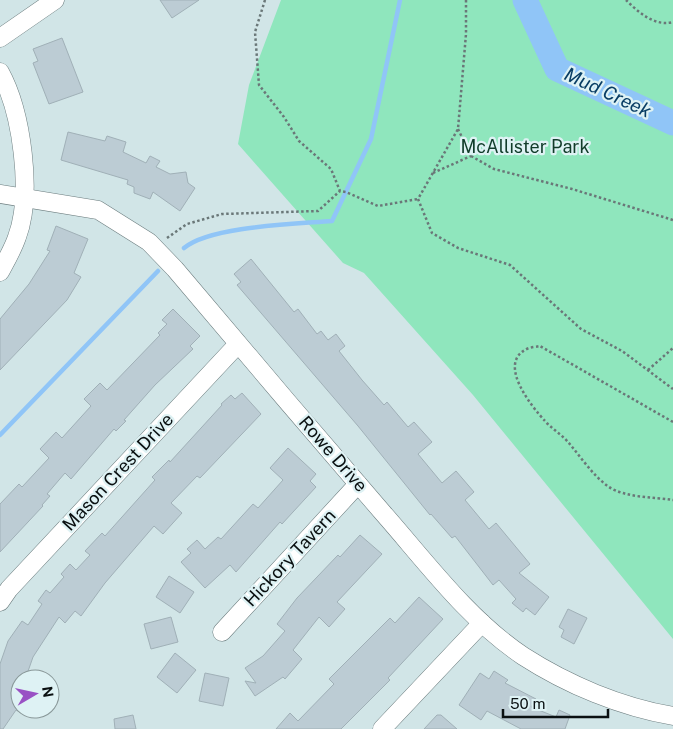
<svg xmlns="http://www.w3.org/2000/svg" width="673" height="729" font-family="'Public Sans',sans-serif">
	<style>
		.green { fill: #8fe6bd }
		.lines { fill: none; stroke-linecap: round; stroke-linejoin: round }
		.stream { stroke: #90c5f7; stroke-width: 4.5 }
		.river { stroke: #90c5f7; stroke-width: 25 }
		.building { fill: #bcccd4; stroke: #a0b0b7 }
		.minor-casing { stroke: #6b7c7e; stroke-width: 19 }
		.path { stroke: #6a7778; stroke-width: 2.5; stroke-dasharray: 2.5 2.5; stroke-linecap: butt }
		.minor { stroke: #fff; stroke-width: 18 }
		.labels { text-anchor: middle; stroke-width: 4.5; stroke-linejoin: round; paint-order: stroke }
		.park-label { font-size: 18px; fill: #113c2a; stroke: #def2f4 }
		.street-label { font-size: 18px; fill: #0a1011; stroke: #def2f4 }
		.water-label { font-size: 19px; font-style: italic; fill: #083d64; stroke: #def2f4 }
	</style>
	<rect width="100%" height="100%" fill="#d1e5e7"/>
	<!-- green -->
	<polygon class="green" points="281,0 673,0 673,639 473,395 364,273 343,263 238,144 249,85"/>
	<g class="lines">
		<!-- stream -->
		<g class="stream">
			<path d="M 184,248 C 210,226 296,224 332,221 L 371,139 L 400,0"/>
			<polyline points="0,435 158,271"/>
		</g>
		<!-- river -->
		<polyline class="river" points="525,0 557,69 673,123"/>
	</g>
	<!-- building -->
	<g class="building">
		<polygon points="160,0 199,0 172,18"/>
		<polygon points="62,38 83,92 49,104 33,63 38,61 33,49"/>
		<polygon points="68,132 105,141 107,136 126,142 123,152 146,163 150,156 160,161 156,167 170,174 186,172 188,183 195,188 180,211 153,192 150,199 134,193 134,187 127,184 128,180 61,160"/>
		<polygon points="56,226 88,239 74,273 81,277 67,300 0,370 0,319 29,284 50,251 47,250"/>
		<polygon points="251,259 294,312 298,309 317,334 321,331 328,340 336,334 345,346 339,351 362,380 384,405 387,402 408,427 414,422 432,442 418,454 442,483 456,471 474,492 465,500 489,529 496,523 530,564 519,573 549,597 535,615 526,608 523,612 512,603 516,599 499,580 493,585 455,536 452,538 431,514 430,515 358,426 237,285 241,282 234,274"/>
		<polygon points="173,309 200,336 190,346 193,349 155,385 124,420 126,421 116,431 114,429 71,479 65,473 47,494 50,496 42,505 43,506 0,552 0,504 19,484 22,487 49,458 40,449 56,432 62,438 91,406 84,399 100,383 107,390 160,335 158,333 167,324 162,320"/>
		<polygon points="242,393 261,414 200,478 197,476 171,503 182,513 163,534 154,526 105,583 81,616 75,611 65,623 59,617 33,657 26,677 20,675 20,712 16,710 3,729 0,729 0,664 8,641 22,621 28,625 42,604 38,601 46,590 50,593 64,577 61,574 70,564 76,570 90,555 85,551 102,533 105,536 155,480 152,477 169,460 170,462 222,405 221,404 231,395 235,399"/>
		<polygon points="288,448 316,474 310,481 316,487 282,524 280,522 236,572 230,565 205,588 181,562 191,553 187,549 197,540 205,549 218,537 221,539 253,504 258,508 283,480 270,468"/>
		<polygon points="360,535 382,554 337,602 345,609 329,627 319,617 293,650 302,659 285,679 283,677 255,696 245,681 256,683 245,668 263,656 285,631 277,624 297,598 338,555 340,557"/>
		<polygon points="169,576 194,592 180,613 156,597"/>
		<polygon points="419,597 443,619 388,678 390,680 341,729 276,729 290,713 298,721 334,684 329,679 390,618 395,623"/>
		<polygon points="568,609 587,618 574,644 561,637 564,630 559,627"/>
		<polygon points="171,617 178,642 151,649 144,624"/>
		<polygon points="175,653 196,670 177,693 157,677"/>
		<polygon points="494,671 508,680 505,683 536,699 531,707 556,717 559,710 570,715 565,729 521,729 487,711 481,720 459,705 480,673 489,679"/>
		<polygon points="205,673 229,678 223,706 199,701"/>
		<polygon points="133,715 136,729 115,729 114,719"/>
		<polygon points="437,715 441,715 457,729 424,729"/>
	</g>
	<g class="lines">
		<!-- minor casing -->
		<g class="minor-casing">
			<g id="minor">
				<polyline points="0,38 55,0"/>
				<path d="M 0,72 C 22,112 33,194 17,237 C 13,249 6,261 0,272"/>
				<path d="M 0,194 L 98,210 L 149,242 L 175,269 C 244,351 313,432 383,513 C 427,563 468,619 523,656 C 568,685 621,707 673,716"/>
				<polyline points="0,602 9,589 238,344"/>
				<polyline points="222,632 358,484"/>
				<polyline points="382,729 482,623"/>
			</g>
		</g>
		<!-- path -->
		<g class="path">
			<polyline points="265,0 255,32 259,85 284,117 299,141 331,169 340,191 346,192 378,206 418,199"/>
			<polyline points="466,0 466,34 458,129 418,199 432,233 458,248 510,265 581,329 622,351 673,389"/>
			<path d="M 626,0 C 638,12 655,27 673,22"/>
			<polyline points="458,129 471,156 494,169 572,189 673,220"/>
			<polyline points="433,173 471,156"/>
			<polyline points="167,238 187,224 222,214 318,211 340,191"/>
			<polyline points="648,370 673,348"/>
			<path d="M 673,422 L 540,346 C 536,347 529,347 525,350 C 498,365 532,407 545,421 C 552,429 561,434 568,442 C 581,457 593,476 609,487 C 626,498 654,497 673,500"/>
		</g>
		<!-- minor -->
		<use href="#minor" class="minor"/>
	</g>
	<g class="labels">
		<!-- park labels -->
		<g class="park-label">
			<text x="525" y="153">McAllister Park</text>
		</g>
		<!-- street labels -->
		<g class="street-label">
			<text transform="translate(333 454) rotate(49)" y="6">Rowe Drive</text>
			<text transform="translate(118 472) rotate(-47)" y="6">Mason Crest Drive</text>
			<text transform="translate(290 558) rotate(-47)" y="6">Hickory Tavern</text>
		</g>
		<!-- water labels -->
		<g class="water-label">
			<text transform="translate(608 92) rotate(25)" y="7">Mud Creek</text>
		</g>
	</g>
	<!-- north arrow -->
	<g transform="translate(35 694) rotate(81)"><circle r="24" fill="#def2f4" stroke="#899899"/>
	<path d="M0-4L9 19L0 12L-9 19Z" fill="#9951c4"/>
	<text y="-8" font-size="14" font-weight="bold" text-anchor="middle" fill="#0a1011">N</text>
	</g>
	<!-- scale -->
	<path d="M503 709v8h105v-8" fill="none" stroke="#0a1011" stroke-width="2.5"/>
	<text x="510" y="709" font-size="15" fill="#0a1011" stroke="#def2f4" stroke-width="4" paint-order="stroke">50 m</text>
</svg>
